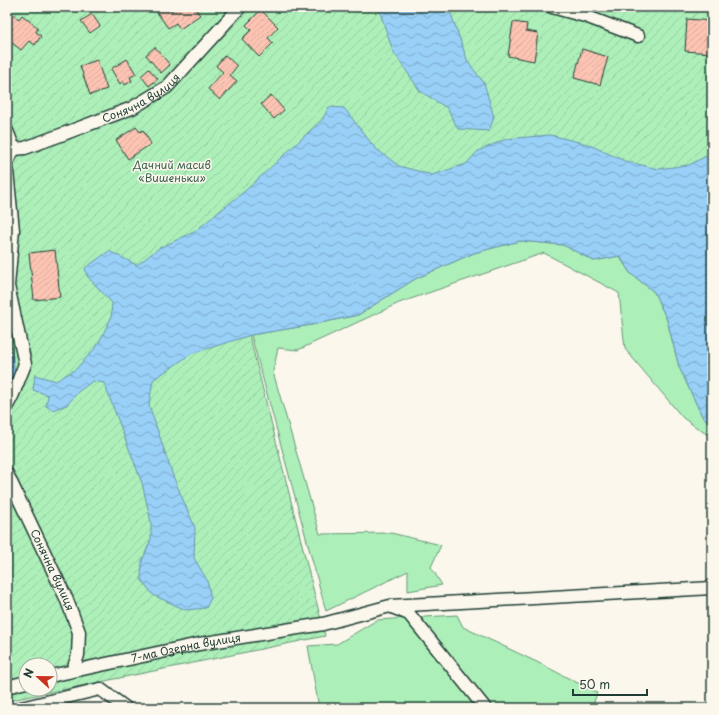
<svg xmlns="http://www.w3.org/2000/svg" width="719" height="715" font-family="'Playpen Sans',sans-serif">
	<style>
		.green { fill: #adefb9; stroke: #669676 }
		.garden { fill: url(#garden-furrows); stroke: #669676; fill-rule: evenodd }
		.water { fill: url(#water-waves); stroke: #6895aa }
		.building { fill: url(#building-hatch); stroke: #1f3d34 }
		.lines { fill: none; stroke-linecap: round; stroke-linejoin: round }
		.minor-casing { stroke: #1f3d34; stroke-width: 15 }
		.minor { stroke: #fbf7ec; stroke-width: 12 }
		.labels { text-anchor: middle; stroke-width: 3; stroke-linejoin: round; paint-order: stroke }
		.street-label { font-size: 11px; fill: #1f3d34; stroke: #fbf7ec }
		.park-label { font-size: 11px; fill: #3b614f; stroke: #fbf7ec }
	</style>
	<defs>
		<pattern id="garden-furrows" width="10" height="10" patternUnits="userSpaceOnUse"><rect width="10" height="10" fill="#adefb9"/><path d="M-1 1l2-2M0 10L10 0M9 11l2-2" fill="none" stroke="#94cea0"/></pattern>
		<pattern id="water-waves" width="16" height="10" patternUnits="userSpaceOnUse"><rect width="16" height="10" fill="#99d0f8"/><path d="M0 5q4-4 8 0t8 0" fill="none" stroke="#7caaca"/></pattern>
		<pattern id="building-hatch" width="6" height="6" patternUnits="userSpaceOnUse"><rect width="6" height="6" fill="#fdc4b3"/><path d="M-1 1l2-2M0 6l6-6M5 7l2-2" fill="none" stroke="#d8a99b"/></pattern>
	</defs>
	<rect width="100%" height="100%" fill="#fbf7ec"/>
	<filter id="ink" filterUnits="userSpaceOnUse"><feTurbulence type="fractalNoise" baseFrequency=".025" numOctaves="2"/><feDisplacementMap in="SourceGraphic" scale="8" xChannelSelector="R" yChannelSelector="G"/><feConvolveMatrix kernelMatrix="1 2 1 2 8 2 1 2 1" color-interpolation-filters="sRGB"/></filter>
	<g filter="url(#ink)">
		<!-- green -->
		<g class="green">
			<polygon points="520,241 563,245 594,261 619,256 630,273 654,292 667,320 679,367 702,416 712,425 712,438 683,418 625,349 619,293 544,253 399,303 298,350 278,348 273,372 320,534 391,533 441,545 431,567 442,585 408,591 408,571 326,611 251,335 311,325 358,315 415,279 474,253"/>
			<polygon points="457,615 463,627 541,664 597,693 592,708 319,708 308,646 337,644 377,620"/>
		</g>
		<!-- garden -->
		<path class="garden" d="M 7,7 L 712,7 L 712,181 L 245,318 L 325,636 L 7,701 ZM 26,665 L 50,665 L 50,689 L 26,689 Z"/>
		<!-- water -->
		<g class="water">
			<polygon points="378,7 450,11 468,62 484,83 494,117 489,131 458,129 447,108 420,91 393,51"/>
			<polygon points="329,107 344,108 375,148 399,166 432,175 466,164 478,151 506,139 550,135 587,144 625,161 658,169 689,165 712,153 712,290 711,293 712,295 712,425 702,416 679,367 667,320 654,292 630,273 620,256 594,261 563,245 520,241 474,253 415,279 358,315 311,325 251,335 191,354 153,380 149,405 173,476 195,528 194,558 207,580 211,598 206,608 186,610 153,595 141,579 142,561 151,539 151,522 142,483 104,383 93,381 79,391 67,405 52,410 46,406 48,395 33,390 35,375 56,381 76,369 97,346 111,318 112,303 87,276 85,268 109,251 137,265 159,248 194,232 246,190 322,120"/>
			<polygon points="7,334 13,359 16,382 7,393"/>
		</g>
		<!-- building -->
		<g class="building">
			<polygon points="162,7 169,7 171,11 177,7 194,7 200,15 180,29 176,23 168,28 156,11"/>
			<polygon points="261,10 278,27 268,38 273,43 259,57 242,39 251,30 246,25"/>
			<polygon points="12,13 19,19 22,15 38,28 36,32 41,36 35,45 29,41 21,50 7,39 7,35 12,29 7,25 7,20"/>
			<polygon points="92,14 100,26 90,33 81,21"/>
			<polygon points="687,19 712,21 711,53 685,51"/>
			<polygon points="513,22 527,24 526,31 538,33 534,61 508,56"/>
			<polygon points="155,47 170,65 161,73 146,55"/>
			<polygon points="582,49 608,57 600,85 574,78"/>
			<polygon points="225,55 237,66 230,75 237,81 220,100 208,89 223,72 216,66"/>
			<polygon points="127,59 136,74 130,77 132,81 125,85 123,81 120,84 111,69"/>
			<polygon points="97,60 107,89 90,95 80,66"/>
			<polygon points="149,69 158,79 149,86 141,76"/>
			<polygon points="271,95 284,110 274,119 261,104"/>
			<polygon points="136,127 140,132 143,130 151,144 128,159 116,140"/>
			<polygon points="55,250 60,297 34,300 29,253"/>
		</g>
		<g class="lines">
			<!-- minor casing -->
			<g class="minor-casing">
				<g id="minor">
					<polyline points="552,7 585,16 638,36"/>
					<polyline points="7,131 14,149"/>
					<path id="s1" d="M 14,149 L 25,148 L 58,136 L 132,108 L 167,87 L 240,7"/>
					<polyline points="7,162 14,149"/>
					<polyline points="7,171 13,230 8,286 25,364 13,394 7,406"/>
					<path id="s2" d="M 7,474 L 66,598 L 79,632 L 78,655 L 73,670"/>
					<polyline points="392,607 409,614 485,708"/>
					<path id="s3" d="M 50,676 L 199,644 L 323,624 L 390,606 L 712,588"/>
					<polyline points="7,687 26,682"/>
					<polyline points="21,708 100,689 126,708"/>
				</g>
			</g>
			<!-- minor -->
			<use href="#minor" class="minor"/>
		</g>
	</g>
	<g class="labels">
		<!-- street labels -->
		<g class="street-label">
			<text dy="4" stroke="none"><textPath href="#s1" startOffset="138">Сонячна вулиця</textPath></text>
			<text dy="4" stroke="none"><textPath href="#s2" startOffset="106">Сонячна вулиця</textPath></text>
			<text dy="4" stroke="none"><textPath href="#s3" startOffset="139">7-ма Озерна вулиця</textPath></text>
		</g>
		<!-- park labels -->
		<g class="park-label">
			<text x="172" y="169">Дачний масив<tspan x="172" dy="13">«Вишеньки»</tspan></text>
		</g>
	</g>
	<!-- margin -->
	<rect width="719" height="715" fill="none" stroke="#fbf7ec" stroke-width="24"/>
	<rect x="12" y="12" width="695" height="691" fill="none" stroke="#1f3d34" stroke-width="1.5" filter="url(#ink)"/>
	<!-- north arrow -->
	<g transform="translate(38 677) rotate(292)"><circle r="19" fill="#fbf7ec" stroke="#a3ada2"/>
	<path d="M0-3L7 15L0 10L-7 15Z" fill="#c8321e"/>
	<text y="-6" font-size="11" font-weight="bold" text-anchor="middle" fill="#1f3d34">N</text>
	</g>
	<!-- scale -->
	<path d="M573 689v6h74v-6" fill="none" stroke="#1f3d34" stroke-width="2"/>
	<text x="579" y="689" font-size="12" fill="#1f3d34" stroke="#fbf7ec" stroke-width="3" paint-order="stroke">50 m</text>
</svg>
